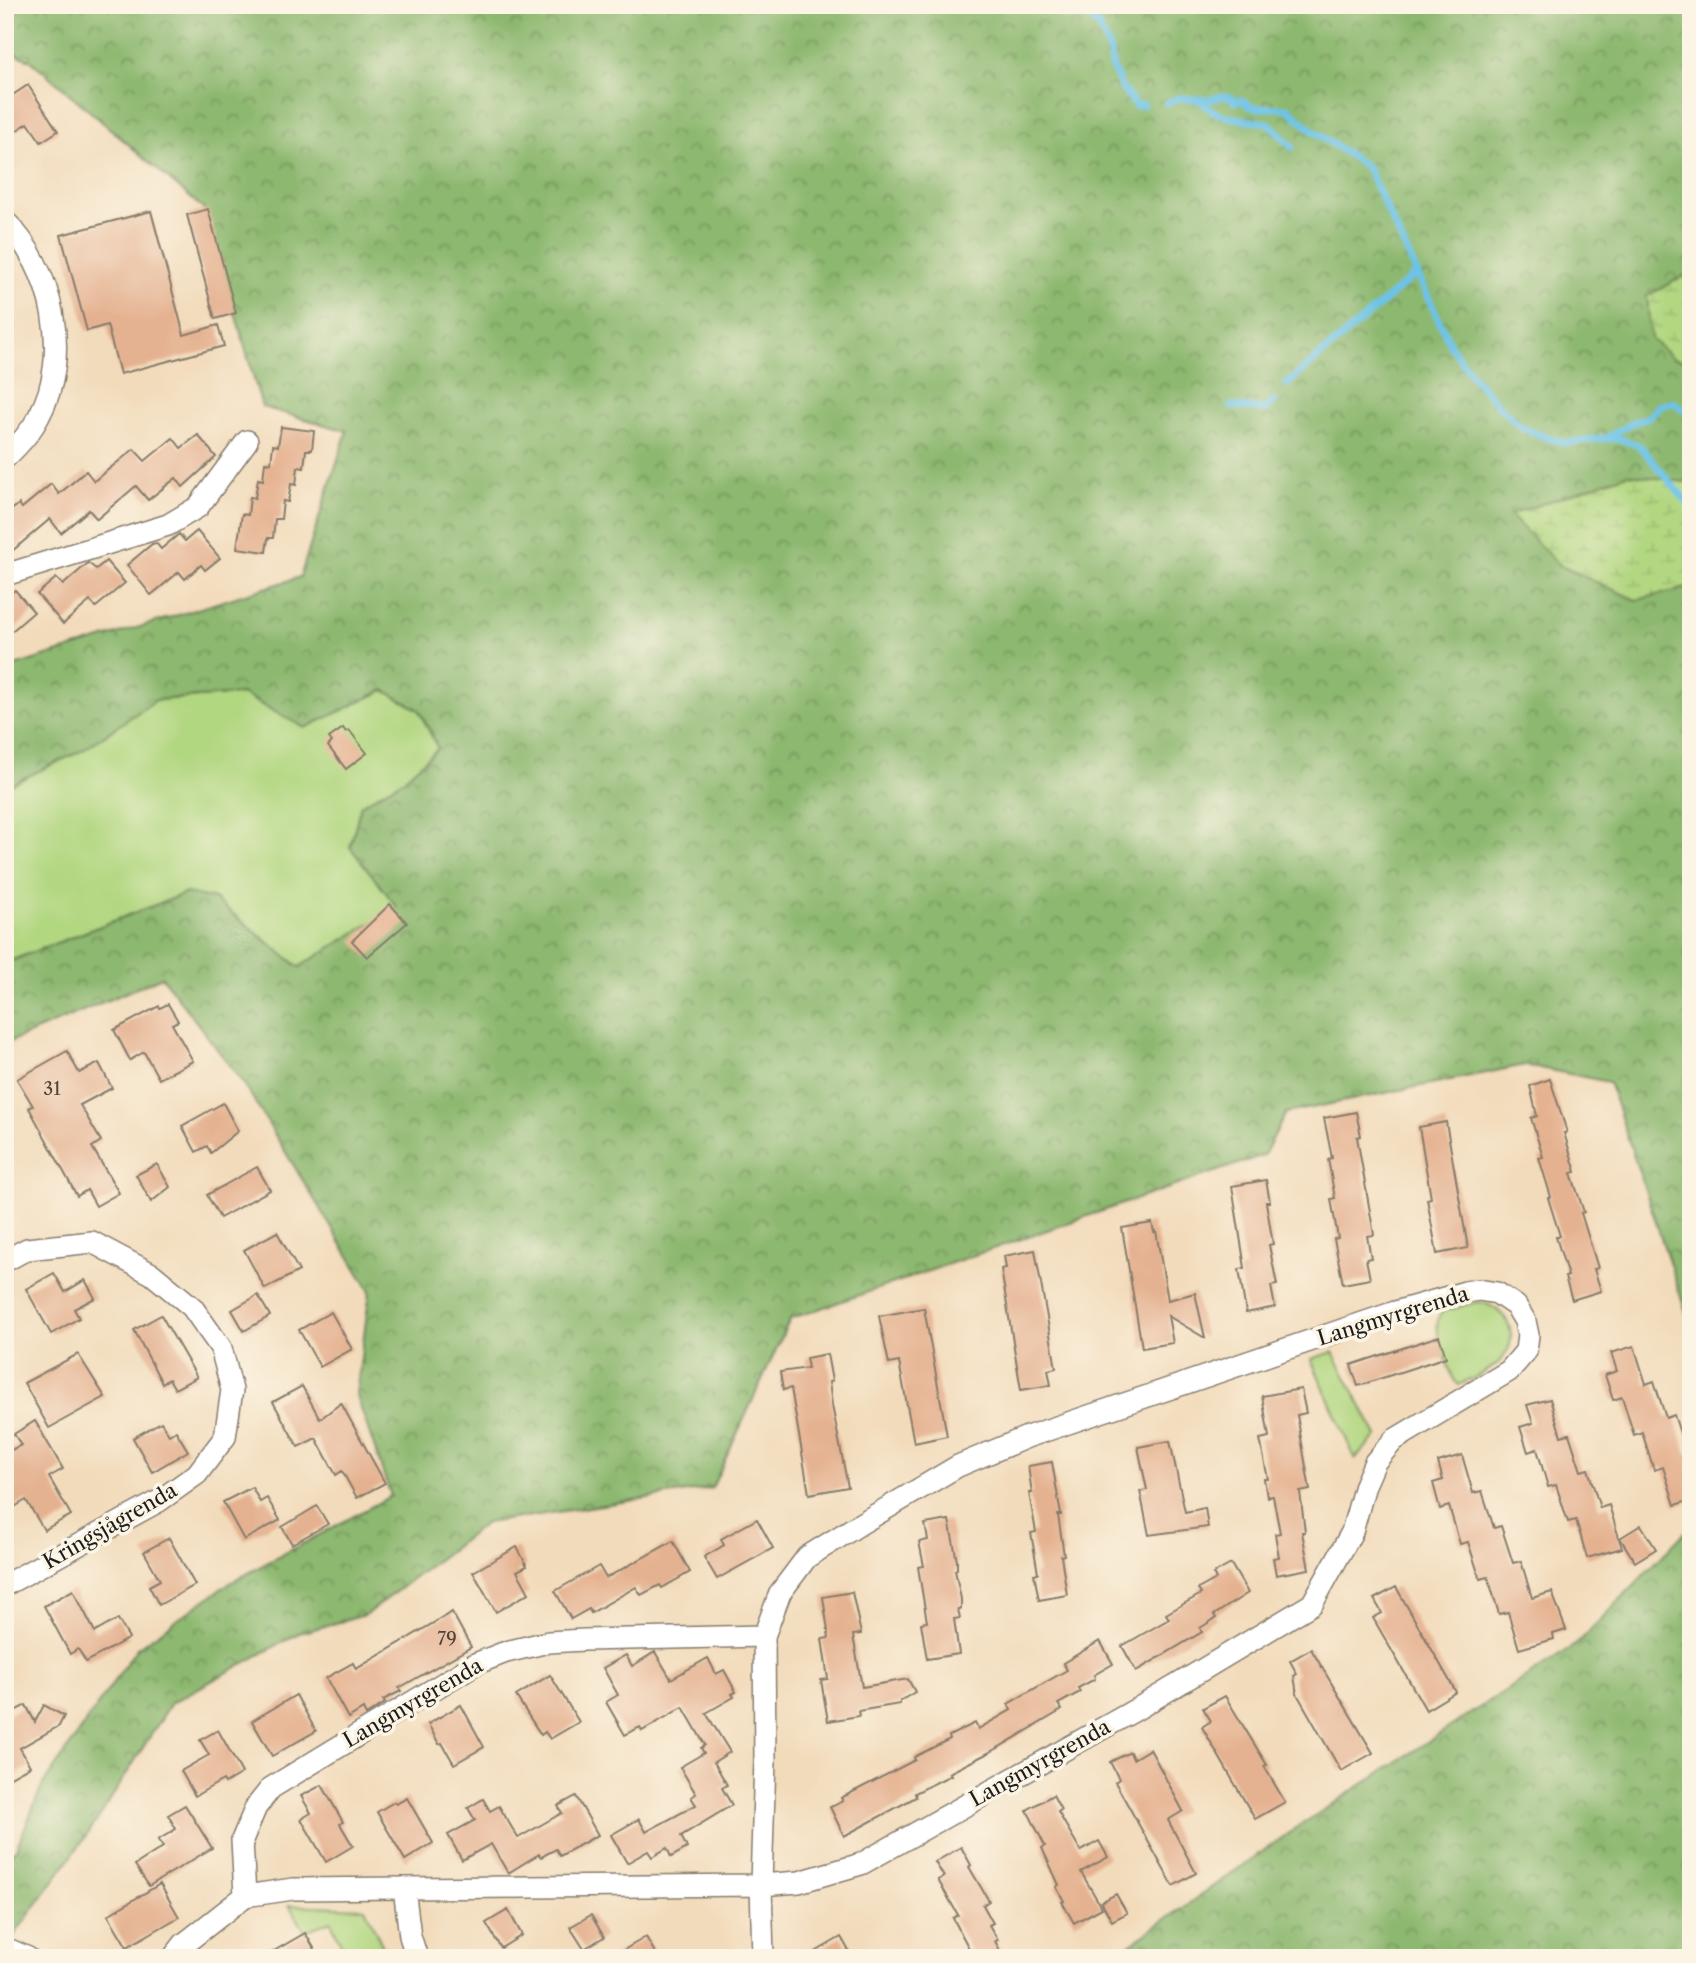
<svg xmlns="http://www.w3.org/2000/svg" width="1696" height="1963" font-family="'Libre Caslon Text',serif">
	<style>
		.green { fill: #b2d781; stroke: #677a4e; stroke-width: 2 }
		.forest { fill: url(#forest-crowns); stroke: #546a46; stroke-width: 2 }
		.wetland { fill: url(#wetland-marsh); stroke: #677a4e; stroke-width: 2 }
		.lines { fill: none; stroke-linecap: round; stroke-linejoin: round }
		.stream { stroke: #6cc3e9; stroke-width: 7 }
		.building { fill: #e5b291 }
		.street-casing { stroke: #877c6c; stroke-width: 24 }
		.street { stroke: #fff; stroke-width: 21 }
		.labels { text-anchor: middle; stroke-width: 7; stroke-linejoin: round; paint-order: stroke }
		.number-label { font-size: 18px; fill: #4e4239 }
		.street-label { font-size: 21px; fill: #1c1c1c; stroke: #fcf5e5 }
	</style>
	<defs>
		<pattern id="forest-crowns" width="20" height="18" patternUnits="userSpaceOnUse" patternTransform="scale(1.75)"><rect width="20" height="18" fill="#8db86f"/><path d="M2 6a3 3 0 1 1 6 0M12 15a3 3 0 1 1 6 0" fill="none" stroke="#72955a"/></pattern>
		<pattern id="wetland-marsh" width="20" height="14" patternUnits="userSpaceOnUse" patternTransform="scale(1.75)"><rect width="20" height="14" fill="#b2d781"/><path d="M1 5h8M5 5V1M11 12h8M15 12V8" fill="none" stroke="#98b86f"/></pattern>
	</defs>
	<rect width="100%" height="100%" fill="#fcf5e5"/>
	<filter id="ink" filterUnits="userSpaceOnUse"><feTurbulence type="fractalNoise" baseFrequency=".0143" numOctaves="2"/><feDisplacementMap in="SourceGraphic" scale="14" xChannelSelector="R" yChannelSelector="G"/><feConvolveMatrix kernelMatrix="1 2 1 2 8 2 1 2 1" color-interpolation-filters="sRGB"/></filter>
	<filter id="wash" filterUnits="userSpaceOnUse"><feTurbulence type="fractalNoise" baseFrequency=".00686" numOctaves="4" result="noise"/><feDisplacementMap in="SourceGraphic" scale="28" xChannelSelector="R" yChannelSelector="G"/><feGaussianBlur stdDeviation="1.57" result="paint"/><feColorMatrix in="noise" values="0 0 0 0 0 0 0 0 0 0 0 0 0 0 0 0 0 1.4 0 .05"/><feComposite in="paint" operator="in"/></filter>
	<g filter="url(#wash)">
		<rect width="100%" height="100%" fill="#f2dbbb"/>
		<!-- green -->
		<g class="green">
			<polygon points="384,690 419,710 438,749 403,780 361,805 350,847 398,907 299,967 214,899 186,893 5,963 5,787 83,750 156,700 242,694 305,728"/>
			<path d="M 1478,1302 C 1506,1306 1522,1336 1502,1359 C 1491,1371 1473,1379 1459,1385 L 1454,1380 C 1447,1361 1430,1331 1441,1312 Z"/>
			<polygon points="1333,1352 1377,1436 1355,1459 1311,1359"/>
			<polygon points="289,1905 365,1908 388,1958 352,1958 342,1946 331,1921 305,1931"/>
		</g>
		<!-- forest -->
		<g class="forest">
			<polygon points="5,5 1691,5 1691,272 1647,296 1673,358 1691,362 1691,483 1628,474 1559,565 1636,600 1691,587 1691,1327 1609,1082 1525,1065 1286,1113 1264,1155 790,1319 712,1488 486,1523 365,1615 299,1633 171,1703 97,1821 10,1941 5,1958 5,1857 16,1849 42,1786 137,1648 228,1584 391,1496 356,1394 370,1291 246,1087 162,977 5,1044 5,963 186,893 214,899 299,967 397,907 350,847 361,805 403,780 438,748 419,710 384,690 305,728 242,694 156,700 83,750 5,787 5,669 300,577 347,431 262,407 206,211 30,60 5,50"/>
			<polygon points="1691,1526 1691,1958 1111,1958 1296,1828 1578,1643"/>
		</g>
		<!-- wetland -->
		<g class="wetland">
			<polygon points="1691,272 1691,362 1673,358 1651,339 1647,296"/>
			<polygon points="1628,474 1691,483 1691,587 1636,600 1559,565 1510,515"/>
		</g>
		<g class="lines">
			<!-- stream -->
			<g class="stream">
				<polyline points="1079,5 1099,27 1109,48 1113,69 1122,88 1136,106 1143,105"/>
				<path d="M 1199,99 C 1215,121 1247,118 1270,124 L 1292,147"/>
				<polyline points="1167,103 1179,98 1208,100 1223,96 1230,97 1236,102 1241,100 1246,102 1248,106 1258,108 1287,108 1312,130 1367,167 1452,348 1474,378 1501,408 1522,428 1548,438 1565,443 1606,438 1623,440 1640,446 1691,507"/>
				<polyline points="1287,384 1417,273"/>
				<polyline points="1231,406 1265,410 1274,401"/>
				<polyline points="1607,438 1632,423 1649,417 1660,405 1673,402 1684,410 1691,408"/>
			</g>
		</g>
		<g id="blocks">
			<!-- building -->
			<g class="building">
				<polygon points="28,85 58,131 41,142 28,123 5,138 5,100"/>
				<polygon points="208,209 236,313 215,319 187,215"/>
				<polygon points="151,211 184,335 218,325 224,346 120,374 107,325 87,331 61,235"/>
				<polygon points="281,427 314,431 312,450 306,450 304,468 298,467 296,485 291,484 288,502 283,501 281,519 275,519 273,538 268,538 266,552 237,548 242,514 248,515 250,497 255,498 258,479 263,480 265,462 271,463 273,445 278,446"/>
				<polygon points="198,435 216,457 183,487 176,478 148,500 136,486 97,519 89,510 61,533 50,519 5,557 5,515 19,504 22,508 51,484 59,494 86,471 94,481 134,449 145,461 173,438 181,448"/>
				<polygon points="197,531 220,558 205,570 201,565 185,579 179,572 151,595 127,565 152,544 156,543 161,549 179,534 185,541"/>
				<polygon points="106,561 125,583 96,607 90,601 63,624 37,594 56,578 63,585 88,563 96,569"/>
				<polygon points="15,590 34,612 5,637 5,598"/>
				<polygon points="343,728 346,732 349,730 367,753 346,769 328,746 332,742 329,738"/>
				<polygon points="390,904 407,923 367,957 352,941"/>
				<polygon points="168,1004 178,1021 172,1024 193,1061 159,1079 144,1052 130,1060 114,1030 159,1006 160,1008"/>
				<polygon points="67,1051 79,1073 99,1063 112,1088 80,1105 101,1141 92,1147 119,1193 96,1206 87,1190 77,1196 29,1108 33,1106 17,1079"/>
				<polygon points="1550,1079 1567,1132 1564,1133 1576,1172 1571,1173 1584,1212 1581,1213 1598,1268 1594,1269 1601,1291 1572,1300 1565,1277 1568,1276 1556,1237 1560,1236 1548,1198 1551,1197 1539,1158 1543,1157 1531,1118 1537,1116 1530,1086"/>
				<polygon points="223,1103 238,1131 211,1153 207,1146 196,1152 182,1126"/>
				<polygon points="1356,1112 1361,1136 1357,1137 1374,1235 1367,1236 1371,1258 1366,1259 1370,1279 1343,1284 1334,1239 1338,1238 1331,1199 1335,1198 1328,1159 1332,1158 1324,1118"/>
				<polygon points="1446,1122 1468,1248 1437,1254 1427,1199 1431,1198 1419,1127"/>
				<polygon points="157,1164 170,1187 151,1202 136,1175"/>
				<polygon points="257,1167 270,1190 220,1218 207,1195"/>
				<polygon points="1266,1180 1270,1202 1266,1202 1273,1244 1269,1245 1277,1285 1271,1286 1275,1307 1246,1313 1239,1269 1245,1268 1232,1186"/>
				<polygon points="1152,1223 1154,1232 1156,1231 1168,1300 1195,1293 1205,1338 1168,1316 1173,1343 1142,1348 1122,1228"/>
				<polygon points="277,1232 299,1271 265,1289 244,1250"/>
				<polygon points="1035,1250 1056,1368 1048,1370 1051,1385 1021,1390 1001,1269 1006,1268 1004,1256"/>
				<polygon points="54,1273 65,1292 85,1280 95,1298 74,1309 79,1318 51,1334 26,1289"/>
				<polygon points="258,1295 270,1316 244,1331 232,1310"/>
				<polygon points="924,1308 947,1436 914,1443 899,1362 889,1364 879,1316"/>
				<polygon points="331,1312 352,1349 320,1367 299,1330"/>
				<polygon points="161,1315 197,1377 175,1389 169,1379 162,1383 134,1330"/>
				<polygon points="1439,1336 1446,1357 1358,1386 1351,1365"/>
				<polygon points="1634,1346 1646,1384 1654,1381 1666,1418 1674,1415 1687,1454 1691,1453 1691,1500 1675,1505 1663,1467 1654,1470 1642,1432 1634,1435 1622,1397 1613,1400 1605,1375 1617,1371 1611,1353"/>
				<polygon points="78,1354 105,1397 49,1428 24,1383"/>
				<polygon points="827,1354 832,1381 829,1382 832,1405 848,1487 809,1494 791,1388 783,1390 780,1372 808,1368 806,1358"/>
				<polygon points="302,1386 320,1419 341,1403 385,1483 357,1498 342,1471 336,1475 316,1438 298,1447 273,1402"/>
				<polygon points="1301,1389 1306,1413 1297,1415 1310,1490 1300,1492 1305,1532 1302,1532 1309,1569 1276,1575 1273,1558 1279,1557 1275,1534 1280,1533 1273,1496 1267,1497 1264,1479 1268,1479 1260,1439 1269,1437 1262,1396"/>
				<polygon points="1550,1399 1561,1436 1569,1434 1581,1471 1588,1469 1600,1508 1609,1505 1622,1548 1587,1558 1576,1520 1568,1522 1556,1485 1548,1487 1537,1449 1528,1452 1520,1427 1533,1423 1527,1405"/>
				<polygon points="35,1421 63,1469 49,1477 71,1515 44,1530 26,1500 11,1509 5,1498 5,1453 21,1445 14,1434"/>
				<polygon points="161,1422 169,1435 176,1431 188,1451 152,1472 133,1438"/>
				<polygon points="1170,1441 1185,1512 1205,1508 1208,1527 1149,1535 1140,1491 1147,1490 1138,1447"/>
				<polygon points="1462,1455 1473,1493 1482,1491 1494,1528 1501,1526 1513,1563 1521,1561 1532,1598 1552,1592 1566,1630 1553,1634 1554,1639 1519,1649 1508,1612 1499,1614 1488,1577 1480,1579 1468,1542 1460,1544 1449,1506 1440,1509 1433,1483 1443,1480 1438,1462"/>
				<polygon points="1052,1462 1061,1515 1058,1515 1064,1555 1061,1556 1067,1595 1039,1600 1034,1574 1038,1573 1031,1533 1036,1532 1029,1493 1032,1493 1028,1466"/>
				<polygon points="252,1487 260,1502 267,1498 280,1520 244,1540 223,1502"/>
				<polygon points="317,1506 328,1524 292,1544 282,1527"/>
				<polygon points="757,1519 773,1548 717,1579 704,1557 724,1545 721,1539"/>
				<polygon points="949,1520 957,1561 957,1569 955,1570 961,1599 961,1609 958,1609 960,1618 954,1619 959,1654 927,1659 921,1623 927,1622 918,1567 924,1566 919,1542 928,1540 925,1524"/>
				<polygon points="1641,1525 1656,1549 1635,1562 1620,1538"/>
				<polygon points="169,1538 195,1585 159,1605 149,1586 160,1580 144,1552"/>
				<polygon points="673,1541 690,1572 662,1588 660,1585 641,1595 636,1587 591,1613 589,1609 571,1619 555,1591 599,1566 606,1578"/>
				<polygon points="517,1547 527,1566 517,1571 529,1593 496,1612 473,1572"/>
				<polygon points="1231,1564 1248,1593 1214,1615 1216,1618 1200,1628 1202,1632 1136,1671 1122,1646 1169,1619 1166,1614 1201,1594 1198,1589 1216,1579 1213,1574"/>
				<polygon points="1396,1587 1456,1692 1426,1710 1373,1618 1382,1613 1374,1599"/>
				<polygon points="73,1590 95,1632 118,1619 129,1638 86,1662 78,1649 70,1654 44,1606"/>
				<polygon points="852,1592 861,1634 853,1635 862,1687 908,1679 915,1692 900,1701 900,1704 858,1711 859,1716 828,1721 821,1680 828,1679 822,1639 829,1638 823,1597"/>
				<polygon points="452,1612 471,1647 399,1688 401,1691 383,1700 385,1703 366,1715 363,1709 348,1718 326,1678 353,1663 356,1669"/>
				<polygon points="1100,1641 1113,1664 1094,1675 1095,1679 1078,1688 1080,1692 1058,1704 1062,1710 996,1749 949,1773 951,1775 915,1793 916,1797 844,1836 830,1807 843,1801 841,1798 915,1760 914,1757 950,1739 949,1736 975,1723 978,1729 1011,1710 1008,1704 1067,1670 1063,1663"/>
				<polygon points="1311,1649 1373,1753 1341,1771 1297,1694 1294,1676 1297,1674 1290,1661"/>
				<polygon points="655,1652 671,1679 708,1658 716,1674 724,1670 736,1692 732,1694 734,1697 706,1713 730,1752 714,1762 727,1785 722,1788 732,1805 681,1836 687,1848 671,1857 667,1848 652,1857 648,1851 627,1863 611,1835 639,1819 646,1832 696,1805 691,1797 696,1794 680,1767 704,1753 701,1748 705,1745 683,1707 642,1731 640,1727 625,1735 606,1702 618,1695 603,1668 626,1655 632,1666"/>
				<polygon points="550,1675 579,1722 550,1739 545,1732 541,1735 516,1696"/>
				<polygon points="296,1695 316,1731 272,1756 252,1721"/>
				<polygon points="1225,1696 1267,1765 1264,1766 1285,1802 1255,1819 1202,1727 1211,1721 1203,1708"/>
				<polygon points="26,1705 35,1722 44,1705 64,1716 59,1726 20,1748 30,1766 5,1780 5,1716"/>
				<polygon points="461,1705 484,1747 454,1764 442,1743 439,1744 428,1724"/>
				<polygon points="218,1730 242,1773 225,1783 223,1780 195,1796 181,1771 209,1755 200,1740"/>
				<polygon points="1150,1749 1183,1811 1168,1820 1196,1873 1173,1886 1115,1782 1119,1779 1110,1762 1130,1752 1133,1759"/>
				<polygon points="322,1785 343,1822 340,1824 353,1846 326,1862 301,1819 311,1813 301,1796"/>
				<polygon points="1053,1795 1061,1810 1058,1812 1081,1851 1099,1841 1108,1857 1081,1872 1102,1908 1074,1923 1062,1902 1064,1901 1056,1887 1059,1885 1042,1848 1045,1846 1027,1810"/>
				<polygon points="576,1796 598,1835 560,1856 556,1849 541,1857 539,1854 508,1873 491,1844 462,1860 448,1835 475,1820 468,1808 483,1799 490,1811 499,1806 518,1838 562,1813 558,1806"/>
				<polygon points="407,1798 433,1843 405,1860 377,1812 394,1802 396,1804"/>
				<polygon points="185,1805 212,1848 149,1886 135,1865 163,1847 158,1840 176,1829 168,1815"/>
				<polygon points="961,1847 971,1865 969,1867 989,1901 983,1905 993,1923 989,1925 998,1940 995,1941 1004,1958 974,1958 953,1918 958,1915 938,1880 944,1877 935,1862"/>
				<polygon points="160,1884 179,1917 127,1947 108,1915"/>
				<polygon points="1116,1894 1127,1913 1112,1921 1101,1902"/>
				<polygon points="508,1910 522,1935 501,1948 486,1923"/>
				<polygon points="591,1915 604,1937 584,1949 570,1927"/>
				<polygon points="305,1933 320,1958 262,1958"/>
				<polygon points="646,1937 658,1958 610,1958"/>
				<polygon points="841,1937 853,1958 805,1958"/>
			</g>
		</g>
	</g>
	<g filter="url(#ink)">
		<use href="#blocks" fill-opacity="0" stroke="#877c6c" stroke-width="2"/>
		<g class="lines">
			<!-- street casing -->
			<g class="street-casing">
				<g id="street">
					<path d="M 5,221 C 53,268 72,356 39,416 C 31,432 18,446 5,458"/>
					<polyline points="5,575 168,525 198,507 247,441"/>
					<polyline points="5,1261 27,1249 92,1242 152,1274 192,1307 221,1348 232,1390 225,1437 197,1474 159,1501 5,1585"/>
					<polyline points="404,1888 410,1936 417,1958"/>
					<polyline points="245,1896 242,1840 256,1807 271,1788 475,1664 506,1652 548,1642 584,1640 764,1636"/>
					<polyline points="5,1948 28,1958"/>
					<polyline points="173,1958 184,1944 245,1896 293,1889 761,1885 799,1882 861,1864 1137,1709 1312,1604 1352,1532 1365,1485 1375,1462 1394,1440 1509,1371 1526,1351 1528,1335 1525,1321 1516,1306 1497,1293 1478,1290 1465,1292 1395,1312 1027,1437 958,1466 860,1524 807,1557 780,1593 764,1636 765,1760 761,1885 763,1958"/>
				</g>
			</g>
			<!-- street -->
			<use href="#street" class="street"/>
		</g>
	</g>
	<g class="labels">
		<!-- number labels -->
		<g class="number-label">
			<text x="52" y="1095">31</text>
			<text x="447" y="1645">79</text>
		</g>
		<!-- street labels -->
		<g class="street-label">
			<text transform="translate(1393 1316) rotate(-17)" y="7">Langmyrgrenda</text>
			<text transform="translate(110 1526) rotate(-30)" y="7">Kringsjågrenda</text>
			<text transform="translate(413 1703) rotate(-30)" y="7">Langmyrgrenda</text>
			<text transform="translate(1040 1763) rotate(-29)" y="7">Langmyrgrenda</text>
		</g>
	</g>
	<!-- margin -->
	<rect width="1696" height="1963" fill="none" stroke="#fcf5e5" stroke-width="28"/>
</svg>
